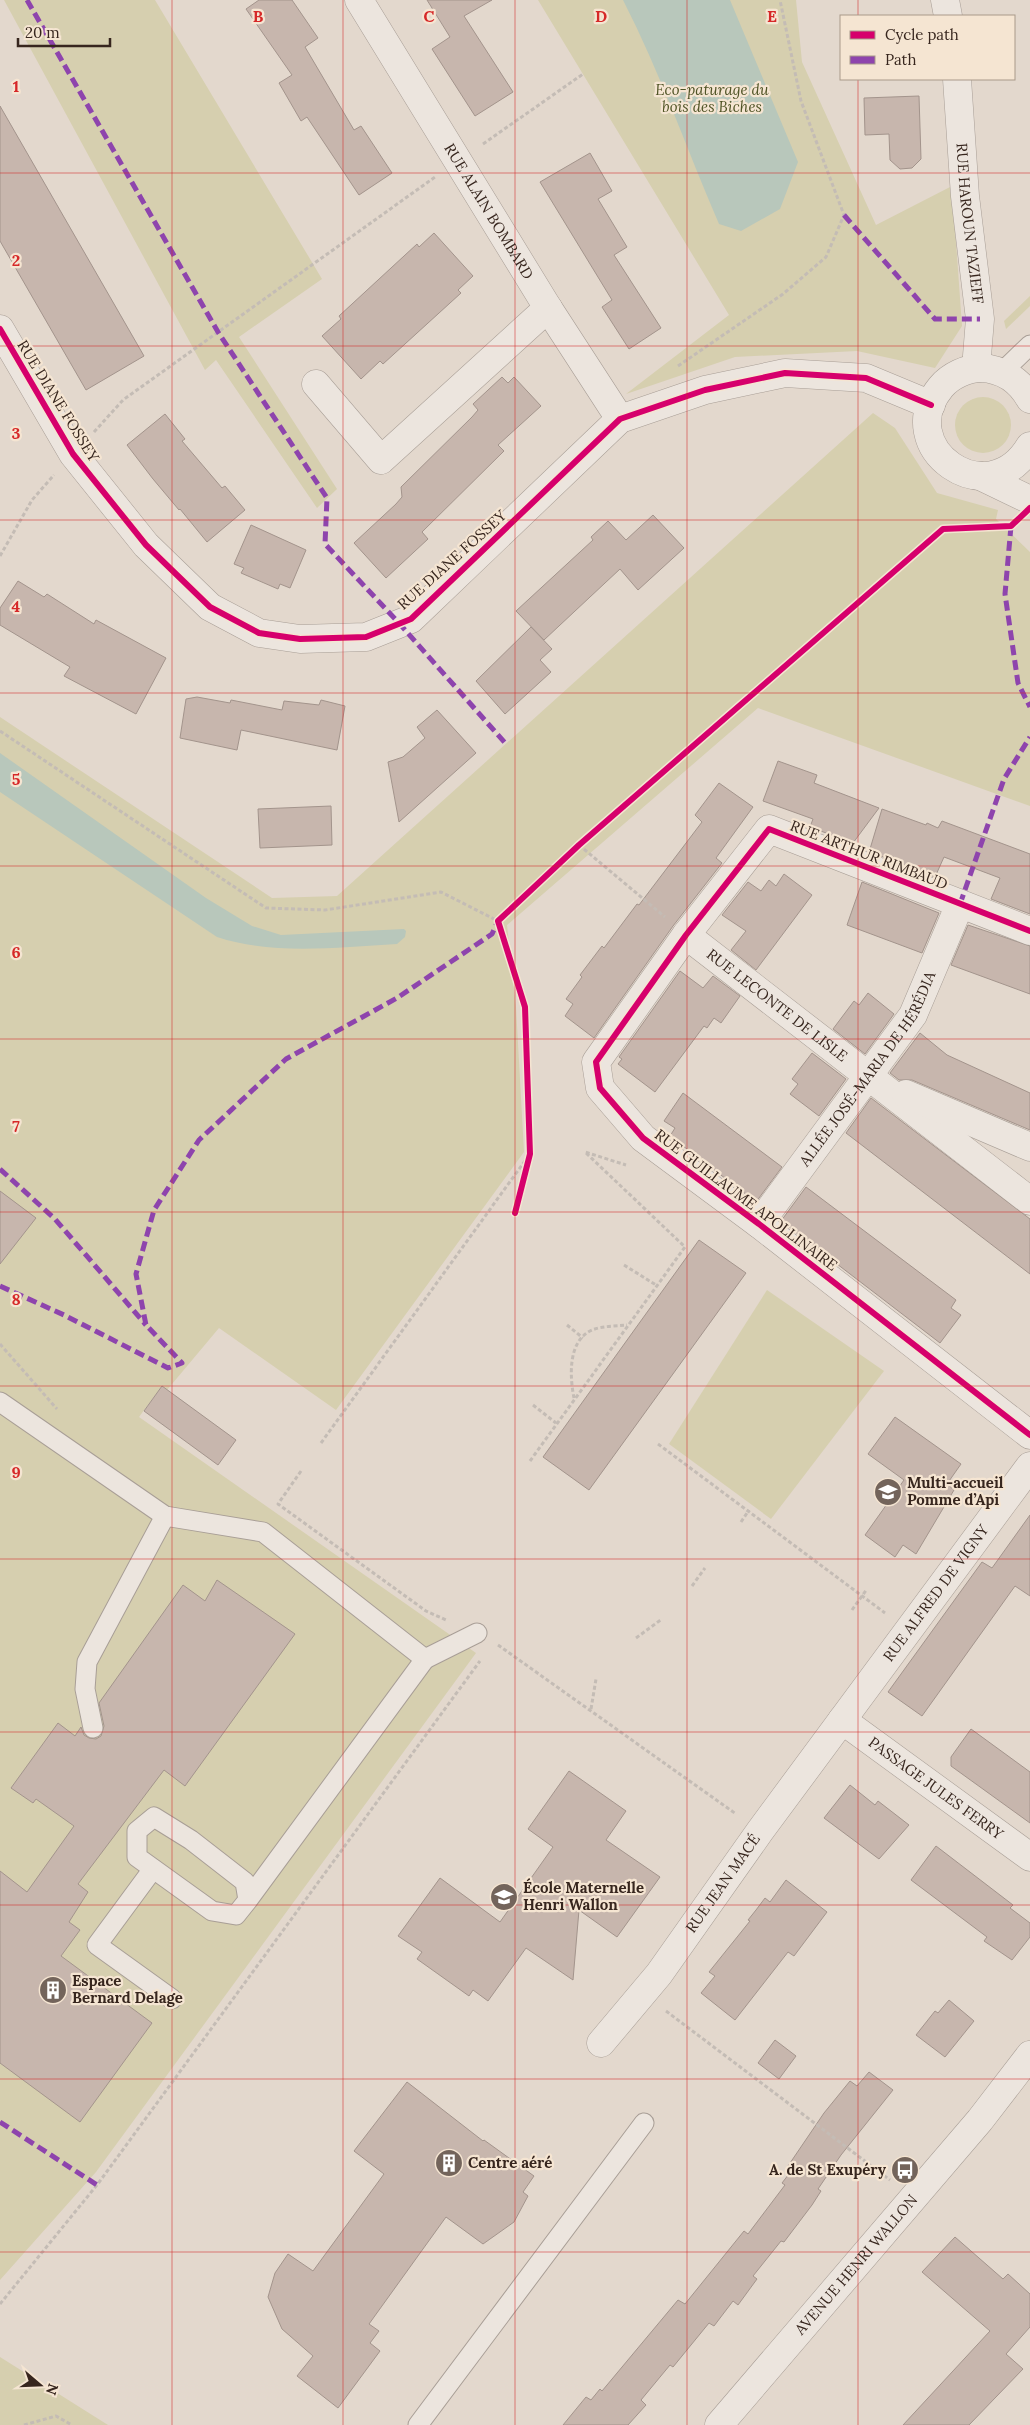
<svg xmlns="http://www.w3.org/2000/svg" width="1030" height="2425" font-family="Lora,serif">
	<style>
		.green { fill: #d6cfaf }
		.water { fill: #b8c7bb }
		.building { fill: #c7b6ad; stroke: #a3948c }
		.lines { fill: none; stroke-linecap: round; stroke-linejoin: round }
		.service-casing { stroke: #a89e96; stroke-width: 21 }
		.minor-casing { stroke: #a89e96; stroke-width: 29 }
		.tertiary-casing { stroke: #a89e96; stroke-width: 29 }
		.path { stroke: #c4bcb5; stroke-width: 3; stroke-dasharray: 4 2.5; stroke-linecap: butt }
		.service { stroke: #ece5de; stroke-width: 19 }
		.minor { stroke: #ece5de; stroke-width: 28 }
		.tertiary { stroke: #ece5de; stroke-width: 28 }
		.quiet { stroke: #8e44ad; stroke-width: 5; stroke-dasharray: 10 5; stroke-linecap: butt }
		.cycleway-casing { stroke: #f5e5d2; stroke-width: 9 }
		.cycleway { stroke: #d6006c; stroke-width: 6 }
		.grid { fill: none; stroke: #d62828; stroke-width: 1; stroke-opacity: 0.55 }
		.labels { text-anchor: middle; stroke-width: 4.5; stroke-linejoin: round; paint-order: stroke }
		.park-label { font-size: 15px; font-style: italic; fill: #4f5325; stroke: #f5e5d2 }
		.street-label { font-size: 15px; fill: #37261e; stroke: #f5e5d2 }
		.poi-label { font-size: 15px; font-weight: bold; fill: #37261e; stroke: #f5e5d2; text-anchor: start }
		.grid-label { font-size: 16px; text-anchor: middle; font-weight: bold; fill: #d62828; stroke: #f5e5d2; stroke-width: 4.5; stroke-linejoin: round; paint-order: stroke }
	</style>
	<rect width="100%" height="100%" fill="#e3d8cd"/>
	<!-- green -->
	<g class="green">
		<polygon points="4,0 155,0 322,279 239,337 337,489 317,508 216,360 205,370"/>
		<polygon points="538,0 796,0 802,62 876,225 952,186 962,326 935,368 857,351 735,357 626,394 729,315"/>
		<polygon points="1030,296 1030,306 1006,329 1004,321"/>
		<circle cx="983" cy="425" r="28"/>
		<polygon points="873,413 895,428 937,493 998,510 996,519 1030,552 1030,806 758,708 507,925 516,1007 524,1152 336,1410 219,1328 167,1390 162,1386 139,1417 476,1653 96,2172 0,2280 0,717 272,898 337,896"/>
		<polygon points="767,1290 884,1371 771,1519 669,1444"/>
		<polygon points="0,2357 108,2425 0,2425"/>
	</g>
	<!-- water -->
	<g class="water">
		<path d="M 623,0 L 730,0 L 798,162 L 780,209 L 741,231 L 719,224 C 687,150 660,72 623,0 Z"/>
		<path d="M 0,753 L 206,898 L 252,926 L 281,935 L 404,929 L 406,931 L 405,937 L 397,944 C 337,947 275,956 217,937 L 0,792 Z"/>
	</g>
	<!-- building -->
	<g class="building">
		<polygon points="259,0 292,0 318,38 305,47 354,130 361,126 392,173 359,195 307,117 301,121 279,83 292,75 246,9"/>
		<polygon points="427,0 492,0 464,16 513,92 475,116 432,49 450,37"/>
		<polygon points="919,96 921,159 912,168 900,169 890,160 889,134 865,135 864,98"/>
		<polygon points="0,106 144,356 86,390 0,241"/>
		<polygon points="590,153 612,191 598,199 627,247 614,255 661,328 629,349 602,307 612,300 540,182"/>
		<polygon points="434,233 473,276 458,290 461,293 383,364 380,361 361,379 322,336 341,319 339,316 417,244 419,247"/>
		<polygon points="502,377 508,383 514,377 541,406 498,445 504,451 422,532 428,539 386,578 354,543 396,504 402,497 401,487 472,417 478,410 473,404"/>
		<polygon points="165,414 185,439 182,441 222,488 225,486 245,510 207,542 180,509 179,510 153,479 127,445"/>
		<polygon points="653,515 684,548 638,590 620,569 544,640 516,611 593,540 591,537 608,521 626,540"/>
		<polygon points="251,525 306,550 290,588 280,584 278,589 241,573 244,568 234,564"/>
		<polygon points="18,581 44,597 47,594 94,624 96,620 166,658 136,714 64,676 70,667 0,625 0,608"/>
		<polygon points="531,627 552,649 540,660 551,672 505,714 476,681"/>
		<polygon points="197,697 230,703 231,700 282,710 284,701 319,705 321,700 345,706 337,750 241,730 237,750 180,738 186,699"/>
		<polygon points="437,710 476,753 399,822 388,762 403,757 425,738 417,727"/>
		<polygon points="778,761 817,775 814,783 879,808 853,843 810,827 813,819 763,801"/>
		<polygon points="719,783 753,807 716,858 722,863 673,926 594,1038 565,1016 573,1004 566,999 582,977 580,975 602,946 604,948 637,904 639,905 702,822 695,815"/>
		<polygon points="331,806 332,845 260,848 258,809"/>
		<polygon points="882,809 926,825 927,823 938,828 942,821 1030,854 1030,914 991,899 1000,878 944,857 935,877 873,853 874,851 870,849"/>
		<polygon points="784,874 812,895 756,970 731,950 746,931 722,915 748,882 761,891 769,880 776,886"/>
		<polygon points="862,882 939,913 922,953 847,925"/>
		<polygon points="968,925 1030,946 1030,994 951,965"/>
		<polygon points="680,971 703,988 713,976 740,996 721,1023 714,1018 707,1028 704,1026 655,1092 618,1064 622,1059 619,1057"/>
		<polygon points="868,993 894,1014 865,1054 833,1029 854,1001 859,1005"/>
		<polygon points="920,1033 947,1055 1030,1093 1030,1130 912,1080 899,1080 890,1073"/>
		<polygon points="812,1053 846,1079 819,1116 790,1094 798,1084 792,1079"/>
		<polygon points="683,1093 782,1167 756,1202 670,1136 675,1128 664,1121"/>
		<polygon points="871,1098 1030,1219 1030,1274 846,1133"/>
		<polygon points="806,1187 956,1300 951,1308 961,1315 940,1343 781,1221"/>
		<polygon points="0,1191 36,1218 0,1264"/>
		<polygon points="699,1240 746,1273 589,1490 543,1457"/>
		<polygon points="162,1386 236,1440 218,1465 144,1411"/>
		<polygon points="895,1417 961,1464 947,1484 954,1490 916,1554 903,1545 895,1557 865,1535 904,1480 868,1454"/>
		<polygon points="1030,1515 1030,1596 1015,1586 922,1716 888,1692 982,1562 992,1568"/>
		<polygon points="217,1580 295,1634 185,1786 164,1770 78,1884 88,1892 69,1922 80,1930 61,1956 152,2023 80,2122 0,2063 0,1871 27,1892 74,1826 36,1799 33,1803 11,1788 58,1723 75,1736 81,1727 84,1735 89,1738 96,1739 101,1736 104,1726 99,1703 183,1585 205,1601"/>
		<polygon points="971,1729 1030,1772 1030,1823 951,1766 951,1757"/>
		<polygon points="569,1771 626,1811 606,1840 660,1877 617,1937 579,1910 573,1980 526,1948 488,2001 473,1990 469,1996 417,1959 422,1952 398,1936 440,1878 500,1922 553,1847 528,1829"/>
		<polygon points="850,1785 875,1805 878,1801 909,1825 879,1859 824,1818"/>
		<polygon points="936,1846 1013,1905 1010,1908 1030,1923 1030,1937 1012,1960 984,1941 987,1937 911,1880"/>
		<polygon points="786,1880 827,1912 794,1956 788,1952 735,2020 701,1993 715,1976 709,1972 750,1921 748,1920 756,1910 765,1898 770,1902"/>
		<polygon points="949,2000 974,2021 945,2057 916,2035 935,2011 938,2013"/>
		<polygon points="775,2040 796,2056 779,2079 758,2063"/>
		<polygon points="869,2072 893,2090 841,2155 818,2189 821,2191 812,2205 784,2242 781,2241 753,2276 757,2279 738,2305 733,2301 714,2326 709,2323 673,2367 670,2365 641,2400 646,2405 628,2425 563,2425 586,2397 591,2400 600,2389 602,2391 678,2300 685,2304 744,2231 748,2234 785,2185 782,2183 792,2170 788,2166 824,2113 850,2081 857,2086"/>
		<polygon points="407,2082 483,2141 484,2140 534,2176 523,2192 528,2196 514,2222 483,2244 446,2217 369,2324 379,2331 370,2343 380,2351 338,2408 297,2376 313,2356 282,2329 268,2297 275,2273 288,2254 313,2271 384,2174 354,2151"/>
		<polygon points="955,2237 1003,2279 1008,2274 1030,2294 1030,2327 1006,2354 1023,2369 969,2425 903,2425 990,2331 922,2272"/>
	</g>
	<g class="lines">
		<!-- service casing -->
		<g class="service-casing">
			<g id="service">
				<polyline points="1002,372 1030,345"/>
				<polyline points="0,1402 165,1516 263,1532 425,1659 477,1633"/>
				<polyline points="93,1728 85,1689 87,1662 165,1516"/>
				<polyline points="153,1869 97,1945 172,1999"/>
				<polyline points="248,1900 245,1882 191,1840 154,1817 137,1831 137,1857 212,1911 236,1915 248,1900 425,1659"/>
				<polyline points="418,2425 644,2123"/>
			</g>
		</g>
		<!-- minor casing -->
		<g class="minor-casing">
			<g id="minor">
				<path id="s1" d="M 359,0 L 548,308 L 620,419"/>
				<polyline points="945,0 948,16"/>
				<path id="s2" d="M 957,79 L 965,196 L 980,319 L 977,356 L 979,368"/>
				<polyline points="0,329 73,454 146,545 210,607 259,633 300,639 366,637 411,619 620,419 705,390 785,373 866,378 931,405"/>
				<polyline points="316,384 381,460 548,308"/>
				<polyline points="1030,931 769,829 686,935 596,1062 600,1088 643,1138 759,1224 1030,1435"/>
				<path id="s3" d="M 686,935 L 1030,1201"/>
				<polyline points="906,1094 1030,1147"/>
				<path id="s4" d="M 759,1224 L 913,1015 L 960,904"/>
				<path id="s5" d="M 842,1720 L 1030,1857"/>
				<path id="s6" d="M 601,2043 L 659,1974 L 760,1831 L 1030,1466"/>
			</g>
		</g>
		<!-- tertiary casing -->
		<g class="tertiary-casing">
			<g id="tertiary">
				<path d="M 1030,399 C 1020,381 1003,369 981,368 C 967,368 950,376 941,387 C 891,447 988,517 1030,446"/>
				<polyline points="980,476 1030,500"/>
				<path id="s7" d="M 719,2425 L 980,2120 L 1030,2055"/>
			</g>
		</g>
		<!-- path -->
		<g class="path">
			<polyline points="483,144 583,74"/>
			<polyline points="678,366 783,294 826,257 844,215 801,101 780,0"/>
			<polyline points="94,432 123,400 435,177"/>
			<polyline points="0,556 32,500 54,475"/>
			<polyline points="0,731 266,908 325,910 441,892 498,921"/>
			<polyline points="579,845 665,917"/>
			<polyline points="624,1265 656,1285"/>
			<polyline points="567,1325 583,1338"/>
			<polyline points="0,1344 57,1409"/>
			<path d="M 574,1398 C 570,1378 567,1341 592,1330 C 602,1326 616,1326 627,1325"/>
			<polyline points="533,1405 556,1423"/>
			<polyline points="321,1443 530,1154"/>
			<polyline points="658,1444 885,1613"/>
			<polyline points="530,1461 685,1247 585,1152 626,1165"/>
			<polyline points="301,1471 278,1504 426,1611 446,1620"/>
			<polyline points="741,1522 749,1510"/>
			<polyline points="692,1586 705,1568"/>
			<polyline points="852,1610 867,1589"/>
			<polyline points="636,1638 662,1619"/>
			<polyline points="498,1645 736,1814"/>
			<polyline points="591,1709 596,1679"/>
			<polyline points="666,2011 890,2180"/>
			<polyline points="0,2304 97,2185 480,1661"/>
			<polyline points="24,2425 56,2416 72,2425"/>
		</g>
		<!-- service -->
		<use href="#service" class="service"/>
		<!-- minor -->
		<use href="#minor" class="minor"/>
		<!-- tertiary -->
		<use href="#tertiary" class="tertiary"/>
		<!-- quiet -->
		<g class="quiet">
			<polyline points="27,0 218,332 327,498 325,544 398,622 506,744"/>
			<polyline points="844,215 935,319 980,319"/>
			<polyline points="1011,526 1005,594 1018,683 1030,707"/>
			<polyline points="960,904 1004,779 1030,737"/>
			<polyline points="0,1169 55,1219 146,1325"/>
			<polyline points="0,1286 64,1315 168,1368 182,1363 146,1325 136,1274 154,1210 199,1140 286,1059 397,998 492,934 498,921"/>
			<polyline points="0,2122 97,2185"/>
		</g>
		<!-- cycleway casing -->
		<g class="cycleway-casing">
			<g id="cycleway">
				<polyline points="0,329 73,454 146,545 210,607 259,633 300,639 366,637 411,619 620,419 705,390 785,373 866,378 931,405"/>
				<polyline points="1030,931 769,829 686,935 596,1062 600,1088 643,1138 759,1224 1030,1435"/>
				<polyline points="515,1213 530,1154 525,1007 498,921 579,845 943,529 1011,526 1030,508"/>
			</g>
		</g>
		<!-- cycleway -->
		<use href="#cycleway" class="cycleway"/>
	</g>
	<!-- grid -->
	<path class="grid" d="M 172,0 L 172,2425M 343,0 L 343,2425M 515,0 L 515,2425M 687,0 L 687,2425M 858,0 L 858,16M 858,79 L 858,2425M 0,173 L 1030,173M 0,346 L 1030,346M 0,520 L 1030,520M 0,693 L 1030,693M 0,866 L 1030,866M 0,1039 L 1030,1039M 0,1212 L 1030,1212M 0,1386 L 1030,1386M 0,1559 L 1030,1559M 0,1732 L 1030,1732M 0,1905 L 1030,1905M 0,2079 L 1030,2079M 0,2252 L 1030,2252"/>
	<!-- icons -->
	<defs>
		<g id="school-disc" transform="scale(1.4375)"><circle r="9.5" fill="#73645b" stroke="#f5e5d2"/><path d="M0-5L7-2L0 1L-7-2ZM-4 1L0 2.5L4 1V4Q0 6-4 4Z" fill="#fff"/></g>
		<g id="building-disc" transform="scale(1.4375)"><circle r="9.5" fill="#73645b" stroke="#f5e5d2"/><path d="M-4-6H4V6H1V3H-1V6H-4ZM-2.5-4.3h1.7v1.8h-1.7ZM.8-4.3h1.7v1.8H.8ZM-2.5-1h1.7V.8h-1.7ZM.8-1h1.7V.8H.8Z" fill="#fff"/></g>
		<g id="bus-disc" transform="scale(1.4375)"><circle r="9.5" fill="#73645b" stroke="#f5e5d2"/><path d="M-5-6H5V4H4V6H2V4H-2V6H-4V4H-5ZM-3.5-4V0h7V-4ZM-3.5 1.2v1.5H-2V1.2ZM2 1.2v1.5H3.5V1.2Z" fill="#fff"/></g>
	</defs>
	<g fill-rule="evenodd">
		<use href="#school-disc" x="888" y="1492"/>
		<use href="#school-disc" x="504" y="1897"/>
		<use href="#building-disc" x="53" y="1990"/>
		<use href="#building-disc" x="449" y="2163"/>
		<use href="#bus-disc" x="905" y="2170"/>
	</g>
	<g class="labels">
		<!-- park labels -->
		<g class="park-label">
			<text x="712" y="95">Eco-paturage du<tspan x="712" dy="17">bois des Biches</tspan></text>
		</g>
		<!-- street labels -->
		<g class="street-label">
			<text dy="5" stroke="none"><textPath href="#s1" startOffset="248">RUE ALAIN BOMBARD</textPath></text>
			<text dy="5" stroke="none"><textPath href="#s2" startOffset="145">RUE HAROUN TAZIEFF</textPath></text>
			<text transform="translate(58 401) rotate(58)" y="5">RUE DIANE FOSSEY</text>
			<text transform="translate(452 560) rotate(-42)" y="5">RUE DIANE FOSSEY</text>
			<text transform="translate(869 855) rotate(21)" y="5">RUE ARTHUR RIMBAUD</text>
			<text dy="5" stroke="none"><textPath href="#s3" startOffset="115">RUE LECONTE DE LISLE</textPath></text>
			<text dy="5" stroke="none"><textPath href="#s4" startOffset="190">ALLÉE JOSÉ-MARIA DE HÉRÉDIA</textPath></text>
			<text transform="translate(746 1200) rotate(37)" y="5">RUE GUILLAUME APOLLINAIRE</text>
			<text dy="5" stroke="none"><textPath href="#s6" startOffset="561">RUE ALFRED DE VIGNY</textPath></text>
			<text dy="5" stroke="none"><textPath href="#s5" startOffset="116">PASSAGE JULES FERRY</textPath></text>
			<text dy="5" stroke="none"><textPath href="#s6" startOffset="201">RUE JEAN MACÉ</textPath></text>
			<text dy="5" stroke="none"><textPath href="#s7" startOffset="211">AVENUE HENRI WALLON</textPath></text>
		</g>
		<!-- poi labels -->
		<g class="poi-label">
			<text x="907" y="1488">Multi-accueil<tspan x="907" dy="17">Pomme d’Api</tspan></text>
			<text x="523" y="1893">École Maternelle<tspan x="523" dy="17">Henri Wallon</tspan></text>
			<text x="72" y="1986">Espace<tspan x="72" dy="17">Bernard Delage</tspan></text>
			<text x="468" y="2168">Centre aéré</text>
			<text x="886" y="2175" text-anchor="end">A. de St Exupéry</text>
		</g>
	</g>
	<g class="grid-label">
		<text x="258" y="22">B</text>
		<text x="429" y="22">C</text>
		<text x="601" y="22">D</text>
		<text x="772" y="22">E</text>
		<text x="16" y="92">1</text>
		<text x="16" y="266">2</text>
		<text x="16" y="439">3</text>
		<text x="16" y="612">4</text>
		<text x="16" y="785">5</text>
		<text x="16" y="958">6</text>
		<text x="16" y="1132">7</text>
		<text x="16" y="1305">8</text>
		<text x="16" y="1478">9</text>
	</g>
	<!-- legend -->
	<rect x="840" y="15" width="175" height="65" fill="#f5e5d2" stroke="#a9998a"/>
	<rect x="850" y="31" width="25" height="8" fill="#d6006c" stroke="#a9998a"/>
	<text x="885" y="40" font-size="15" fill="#37261e">Cycle path</text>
	<rect x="850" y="56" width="25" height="8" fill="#8e44ad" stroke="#a9998a"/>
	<text x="885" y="65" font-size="15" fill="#37261e">Path</text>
	<!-- north arrow -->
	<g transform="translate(40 2385) rotate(109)" stroke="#f5e5d2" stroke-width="4" paint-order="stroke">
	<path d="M0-4L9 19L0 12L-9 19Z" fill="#37261e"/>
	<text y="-8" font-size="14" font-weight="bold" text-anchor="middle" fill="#37261e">N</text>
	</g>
	<!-- scale -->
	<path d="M18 38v8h92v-8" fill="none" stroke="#37261e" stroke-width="2.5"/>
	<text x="25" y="38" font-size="15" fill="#37261e" stroke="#f5e5d2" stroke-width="4" paint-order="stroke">20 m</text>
</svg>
